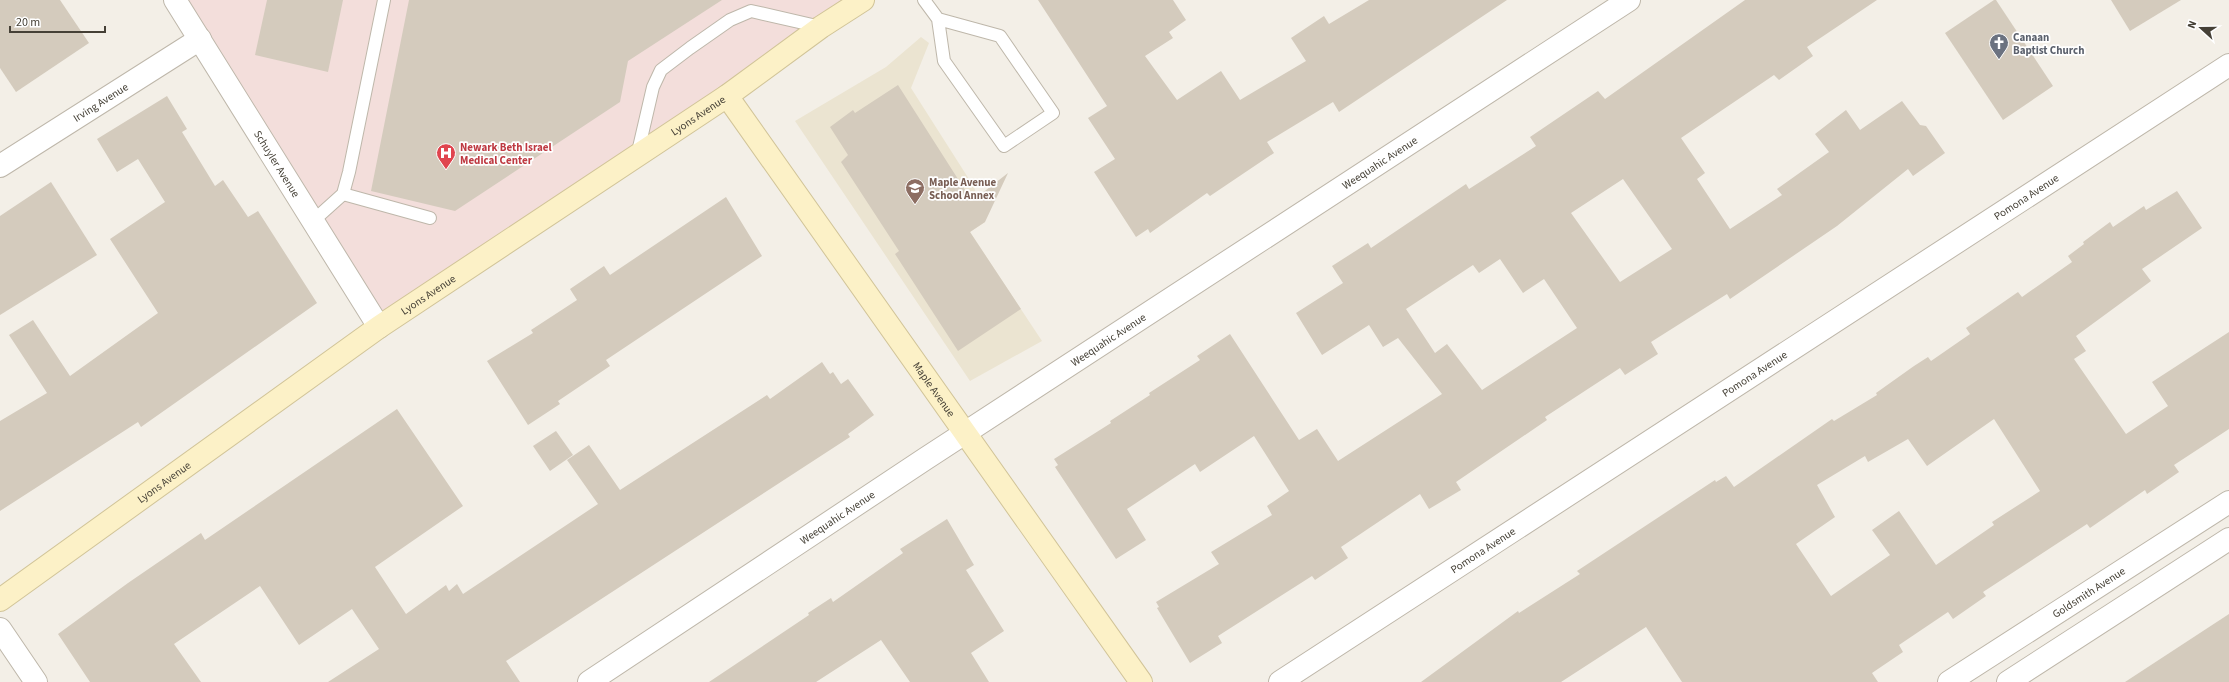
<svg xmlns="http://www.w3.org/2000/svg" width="2229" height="682" font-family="'Source Sans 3',sans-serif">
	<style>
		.education { fill: #ebe4d1 }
		.medical { fill: #f3dedb }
		.building { fill: #d4cbbd; fill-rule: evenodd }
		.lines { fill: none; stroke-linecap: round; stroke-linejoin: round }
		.lane-casing { stroke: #beb7aa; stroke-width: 14 }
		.street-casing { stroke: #beb7aa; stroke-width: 24 }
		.secondary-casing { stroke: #d1c498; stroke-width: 24 }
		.lane { stroke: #fff; stroke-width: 12 }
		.street { stroke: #fff; stroke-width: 22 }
		.secondary { stroke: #fcf1c7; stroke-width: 22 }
		.labels { text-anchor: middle; stroke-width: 3.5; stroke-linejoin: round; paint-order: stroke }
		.worship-label { font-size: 11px; font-weight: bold; fill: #5b616d; stroke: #fff; text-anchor: start }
		.street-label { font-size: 11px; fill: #454036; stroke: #fff }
		.health-label { font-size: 11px; font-weight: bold; fill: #be3a42; stroke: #fff; text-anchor: start }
		.education-label { font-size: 11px; font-weight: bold; fill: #785e54; stroke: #fff; text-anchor: start }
	</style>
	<rect width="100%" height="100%" fill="#f3efe7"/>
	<!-- education -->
	<polygon class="education" points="921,37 929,43 911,88 974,187 985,222 970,232 1042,341 970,381 795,121 886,67"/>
	<!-- medical -->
	<polygon class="medical" points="182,0 861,0 383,314"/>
	<!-- building -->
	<g class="building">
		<polygon points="0,0 60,0 89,43 16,92 0,68"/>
		<polygon points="267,0 343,0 328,72 255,55"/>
		<polygon points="409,0 722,0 628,61 620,102 455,211 371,191"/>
		<polygon points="1038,0 1173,0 1186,20 1169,32 1173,38 1145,56 1177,100 1221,71 1240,100 1306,61 1291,38 1324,16 1329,24 1369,0 1507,0 1339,112 1333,102 1267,142 1274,153 1210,196 1207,193 1150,233 1148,229 1136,237 1094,172 1115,159 1088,118 1107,106"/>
		<path d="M 1745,0 L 1877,0 L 1807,47 L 1813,56 L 1779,80 L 1774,75 L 1681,138 L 1705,173 L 1697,179 L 1730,229 L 1782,195 L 1777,189 L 1829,152 L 1815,134 L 1846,110 L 1860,130 L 1902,101 L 1920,125 L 1926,126 L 1945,153 L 1913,176 L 1908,169 L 1837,226 L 1730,299 L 1727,294 L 1651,342 L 1658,354 L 1625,375 L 1620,368 L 1545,417 L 1547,420 L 1456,482 L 1461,490 L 1429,509 L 1420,494 L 1341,547 L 1348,558 L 1315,580 L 1312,576 L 1218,636 L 1222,643 L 1190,663 L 1157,608 L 1159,607 L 1156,602 L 1219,564 L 1211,552 L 1272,515 L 1267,506 L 1289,491 L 1254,436 L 1200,472 L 1195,464 L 1127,509 L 1146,540 L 1116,559 L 1055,467 L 1058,465 L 1054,459 L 1111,423 L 1110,421 L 1150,395 L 1149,393 L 1200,360 L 1197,356 L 1230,334 L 1299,440 L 1317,429 L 1338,461 L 1442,394 L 1398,338 L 1383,347 L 1369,325 L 1322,355 L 1296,313 L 1343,283 L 1332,266 L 1368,243 L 1371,248 L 1466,184 L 1469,189 L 1536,146 L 1530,137 L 1598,91 L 1605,99 ZM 1623,179 L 1672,249 L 1620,282 L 1571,213 ZM 1500,259 L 1523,293 L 1544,279 L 1577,328 L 1482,390 L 1447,344 L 1435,353 L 1406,309 L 1473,265 L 1479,273 Z"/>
		<polygon points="1994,0 1996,0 2053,86 2003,120 1945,33"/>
		<polygon points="2111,0 2181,0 2130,31"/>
		<polygon points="898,85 972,201 1008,173 985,222 970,232 1021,309 958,351 895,254 899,251 841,162 848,155 830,127 853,110 855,113"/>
		<polygon points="167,96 187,129 182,132 215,186 223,180 248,217 258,211 317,303 141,427 138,422 0,511 0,421 47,393 9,335 33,320 70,376 158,313 110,239 165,202 138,159 117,172 97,139"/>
		<polygon points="51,182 97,255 0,315 0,216"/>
		<path d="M 2177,191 L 2202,228 L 2142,269 L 2151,281 L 2076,336 L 2086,351 L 2074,359 L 2126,434 L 2168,406 L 2152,382 L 2229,332 L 2229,429 L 2174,465 L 2179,472 L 2147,494 L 2145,490 L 2090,528 L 2087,524 L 1983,592 L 1986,596 L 1953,619 L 1948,612 L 1899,645 L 1903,652 L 1872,673 L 1878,682 L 1682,682 L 1646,627 L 1561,682 L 1421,682 L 1518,611 L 1519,613 L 1580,574 L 1577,571 L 1715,480 L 1716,482 L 1726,476 L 1734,487 L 1832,419 L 1834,421 L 1877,395 L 1876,393 L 1914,366 L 1928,357 L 1931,361 L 1970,334 L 1966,328 L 2018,292 L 2022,297 L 2072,262 L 2068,256 L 2084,244 L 2083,242 L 2110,222 L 2113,227 L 2144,206 L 2146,210 ZM 1994,419 L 2040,491 L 1992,522 L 1994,525 L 1936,565 L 1899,511 L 1872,530 L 1890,555 L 1831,596 L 1796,544 L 1835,517 L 1817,485 L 1865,456 L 1868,462 L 1908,439 L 1927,466 Z"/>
		<polygon points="726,197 762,256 606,360 610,366 558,401 560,404 528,425 487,361 533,333 531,330 577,300 570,289 604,266 610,275"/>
		<polygon points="822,362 830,374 833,372 841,384 848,379 874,415 848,434 850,437 506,661 520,682 328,682 379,649 352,609 299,645 260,586 174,644 201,682 90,682 58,634 128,583 201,533 205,540 397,409 463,506 375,567 406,614 446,585 449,591 457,584 463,594 598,504 567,460 589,445 620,490 767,395 770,399"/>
		<polygon points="556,431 573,455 550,471 533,446"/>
		<polygon points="947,519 974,565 966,570 1004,631 971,653 989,682 910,682 881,640 816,682 709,682 809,615 808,613 831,598 833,602 903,553 900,549"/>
		<polygon points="2229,614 2229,682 2125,682"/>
	</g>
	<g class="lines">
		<!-- lane casing -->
		<g class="lane-casing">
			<g id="lane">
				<polyline points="924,0 938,19 944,61 1004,146 1053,113 1000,36 938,19"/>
				<polyline points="637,156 653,87 661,70 690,48 730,20 751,11 821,27"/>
				<polyline points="343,194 430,218"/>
				<polyline points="313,221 343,194 349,172 384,0"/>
			</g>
		</g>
		<!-- street casing -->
		<g class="street-casing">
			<g id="street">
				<path id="s1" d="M 175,0 L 379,327"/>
				<path id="s2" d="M 0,166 L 200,39"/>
				<polyline points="0,629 36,682"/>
				<path id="s3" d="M 589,682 L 925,459 L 1629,0"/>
				<path id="s4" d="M 1280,682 L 2229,65"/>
				<path id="s5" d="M 1949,682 L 2229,502"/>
				<polyline points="2008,682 2229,539"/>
			</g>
		</g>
		<!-- secondary casing -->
		<g class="secondary-casing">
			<g id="secondary">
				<path id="s6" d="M 727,96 L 1141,682"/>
				<path id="s7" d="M 0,600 L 379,327 L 727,96 L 821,27 L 863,0"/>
			</g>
		</g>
		<!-- lane -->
		<use href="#lane" class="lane"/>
		<!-- street -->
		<use href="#street" class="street"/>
		<!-- secondary -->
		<use href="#secondary" class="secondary"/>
	</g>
	<!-- icons -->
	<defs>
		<g id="church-pin" transform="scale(1)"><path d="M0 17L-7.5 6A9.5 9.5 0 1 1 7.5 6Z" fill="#6b7280" stroke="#fff"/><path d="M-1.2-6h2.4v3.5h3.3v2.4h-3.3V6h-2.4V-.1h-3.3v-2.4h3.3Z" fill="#fff"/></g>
		<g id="hospital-pin" transform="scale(1)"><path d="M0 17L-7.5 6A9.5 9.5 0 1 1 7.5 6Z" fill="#e0444e" stroke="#fff"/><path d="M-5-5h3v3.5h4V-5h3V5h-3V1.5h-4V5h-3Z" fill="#fff"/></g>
		<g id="school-pin" transform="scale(1)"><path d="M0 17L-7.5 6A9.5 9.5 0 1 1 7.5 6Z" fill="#8d6e63" stroke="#fff"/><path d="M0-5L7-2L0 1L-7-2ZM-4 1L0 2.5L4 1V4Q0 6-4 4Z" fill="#fff"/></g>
	</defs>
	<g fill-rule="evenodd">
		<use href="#church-pin" x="1999" y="43"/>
		<use href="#hospital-pin" x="446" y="153"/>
		<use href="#school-pin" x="915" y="188"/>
	</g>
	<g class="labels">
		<!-- worship labels -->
		<g class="worship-label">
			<text x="2013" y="41">Canaan<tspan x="2013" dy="13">Baptist Church</tspan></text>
		</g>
		<!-- street labels -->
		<g class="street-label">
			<text dy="4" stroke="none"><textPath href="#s2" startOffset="119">Irving Avenue</textPath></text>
			<text dy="4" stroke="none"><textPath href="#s7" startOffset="850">Lyons Avenue</textPath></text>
			<text dy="4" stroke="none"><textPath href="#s1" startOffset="193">Schuyler Avenue</textPath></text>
			<text dy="4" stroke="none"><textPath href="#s3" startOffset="946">Weequahic Avenue</textPath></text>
			<text dy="4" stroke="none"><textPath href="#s4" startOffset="890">Pomona Avenue</textPath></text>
			<text dy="4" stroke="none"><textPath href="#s7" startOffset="526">Lyons Avenue</textPath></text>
			<text dy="4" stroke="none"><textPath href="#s3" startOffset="622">Weequahic Avenue</textPath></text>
			<text dy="4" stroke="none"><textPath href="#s4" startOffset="566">Pomona Avenue</textPath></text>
			<text dy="4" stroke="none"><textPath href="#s6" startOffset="359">Maple Avenue</textPath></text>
			<text dy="4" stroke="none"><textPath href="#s7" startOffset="202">Lyons Avenue</textPath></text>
			<text dy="4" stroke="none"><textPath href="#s3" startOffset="298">Weequahic Avenue</textPath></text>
			<text dy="4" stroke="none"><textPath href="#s4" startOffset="242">Pomona Avenue</textPath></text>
			<text dy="4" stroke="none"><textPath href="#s5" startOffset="166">Goldsmith Avenue</textPath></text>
		</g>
		<!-- health labels -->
		<g class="health-label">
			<text x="460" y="151">Newark Beth Israel<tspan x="460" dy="13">Medical Center</tspan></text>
		</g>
		<!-- education labels -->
		<g class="education-label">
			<text x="929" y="186">Maple Avenue<tspan x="929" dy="13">School Annex</tspan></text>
		</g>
	</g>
	<!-- north arrow -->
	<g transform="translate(2201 28) rotate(291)" stroke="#ffffff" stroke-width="3" paint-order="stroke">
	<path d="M0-3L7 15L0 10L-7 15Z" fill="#454036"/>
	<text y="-6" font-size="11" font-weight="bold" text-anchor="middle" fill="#454036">N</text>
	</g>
	<!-- scale -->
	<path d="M10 26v6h95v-6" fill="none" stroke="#454036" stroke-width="2"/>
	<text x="16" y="26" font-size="12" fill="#454036" stroke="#ffffff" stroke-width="3" paint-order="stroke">20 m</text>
</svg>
